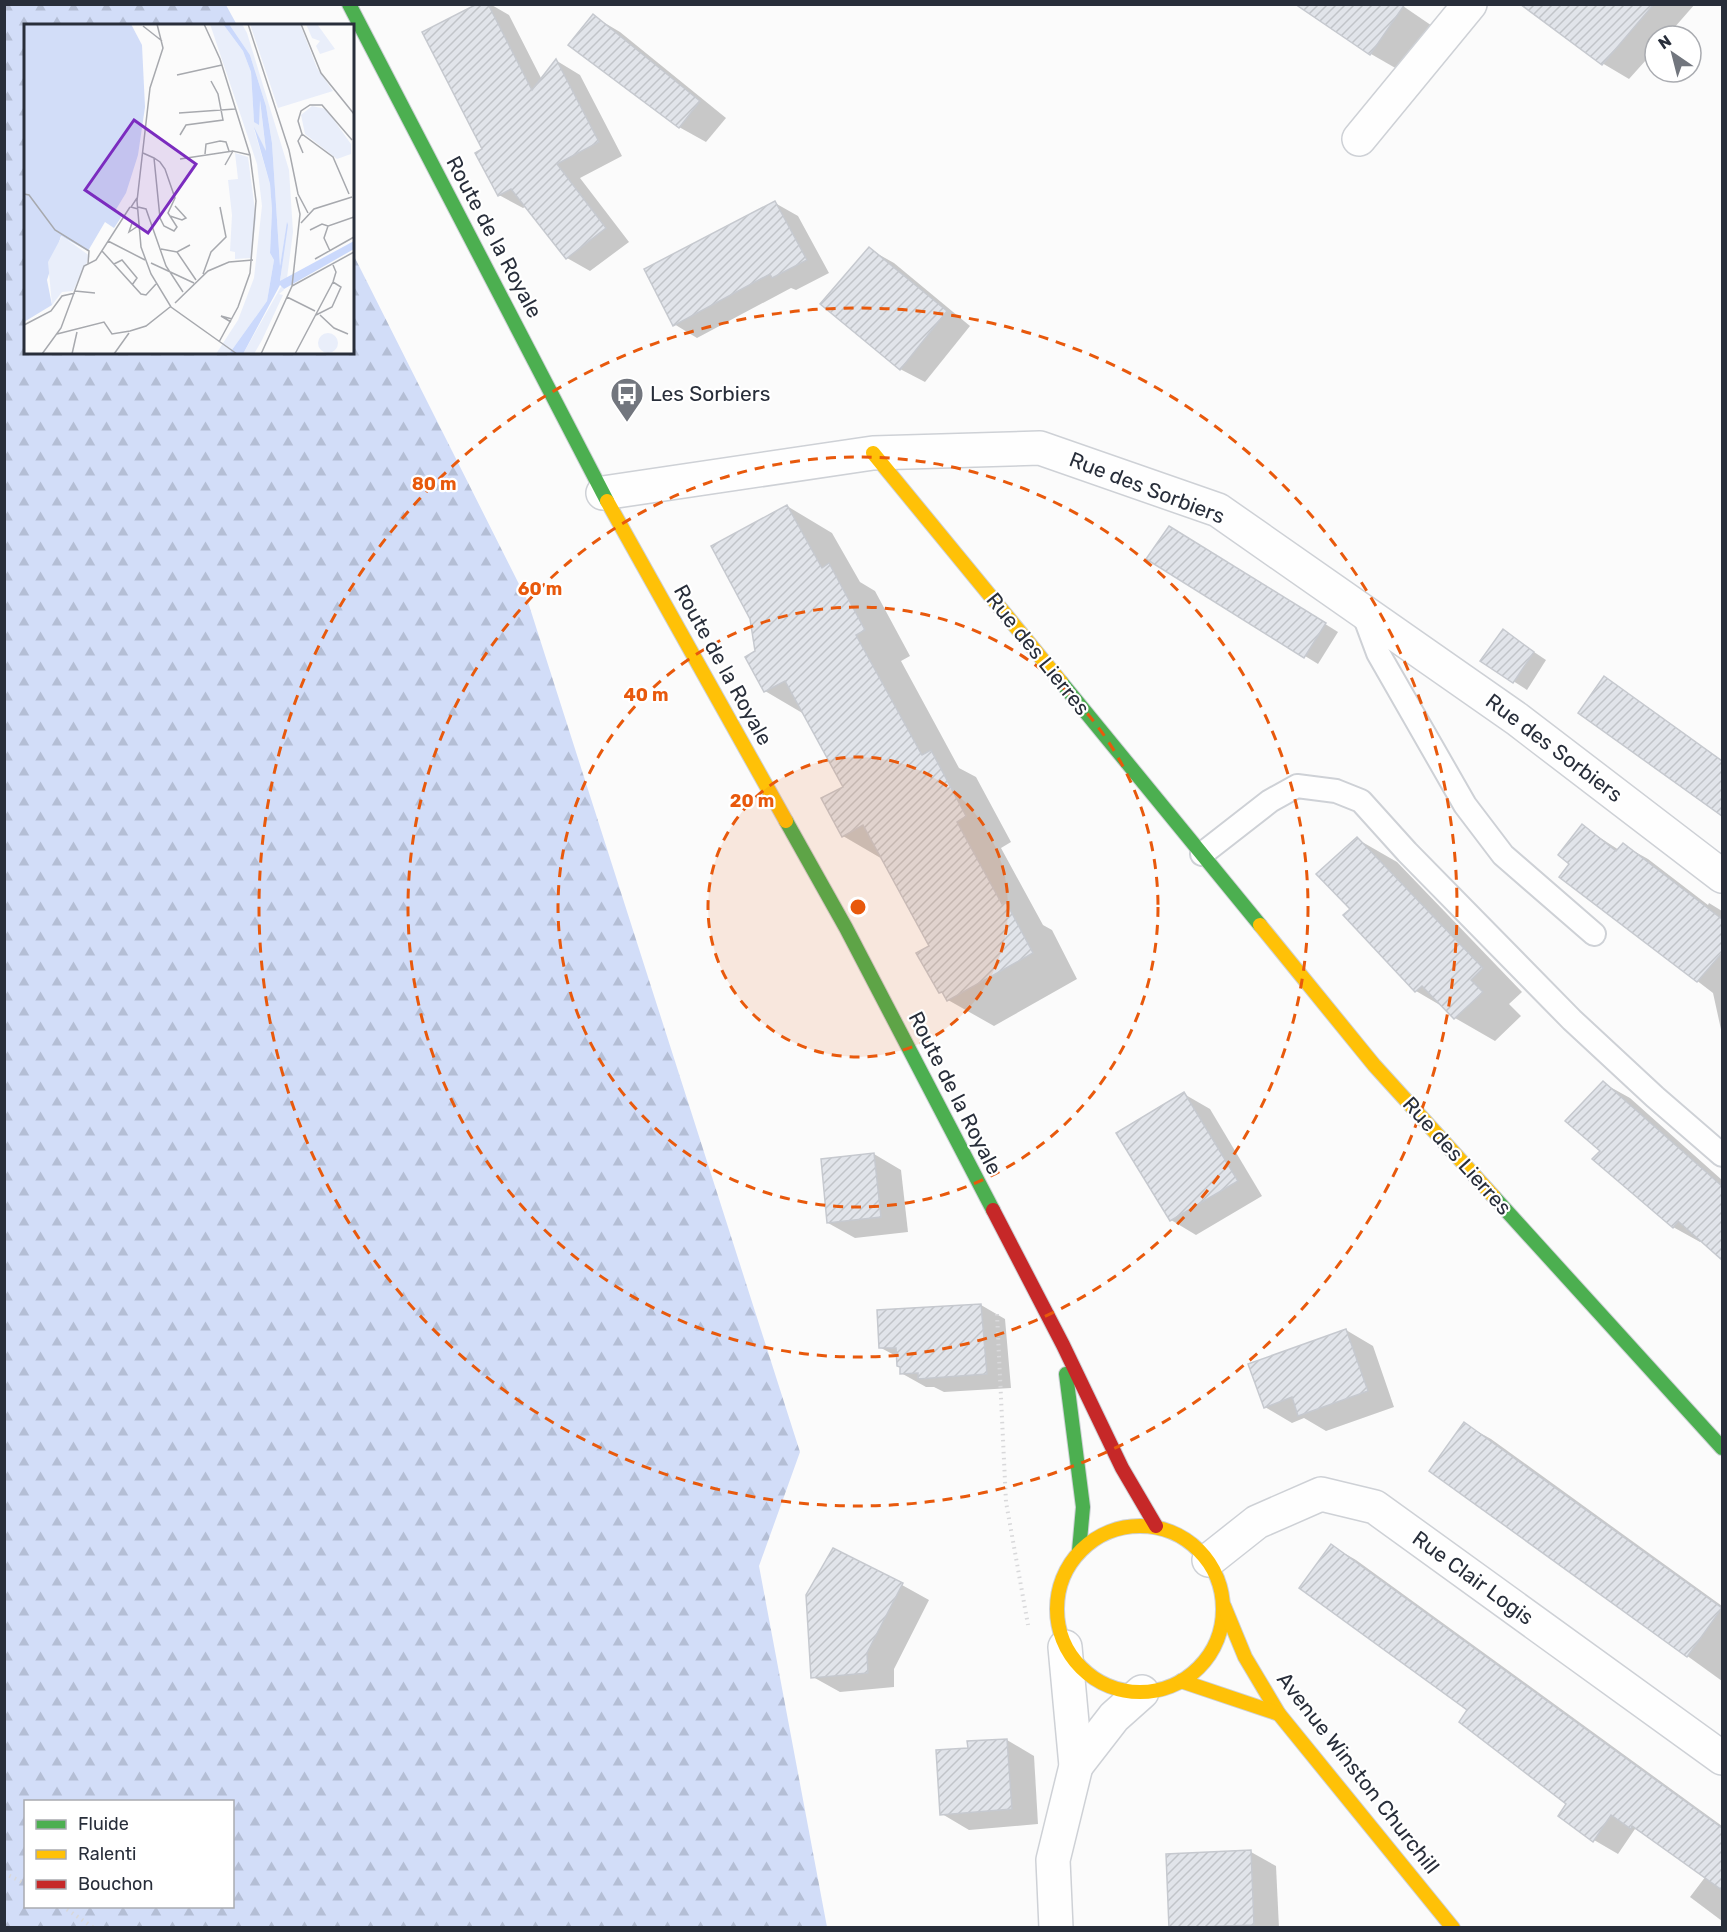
<svg xmlns="http://www.w3.org/2000/svg" width="1727" height="1932" font-family="Rubik,sans-serif">
	<style>
		.forest { fill: url(#forest-firs); fill-rule: evenodd }
		.shadow { fill: #0003 }
		.building { fill: url(#building-hatch); stroke: #c6c9cf; stroke-width: 1.5 }
		.lines { fill: none; stroke-linecap: round; stroke-linejoin: round }
		.lane-casing { stroke: #ced1d6; stroke-width: 26 }
		.street-casing { stroke: #ced1d6; stroke-width: 36 }
		.fast-casing { stroke: #ced1d6; stroke-width: 16 }
		.slow-casing { stroke: #ced1d6; stroke-width: 16 }
		.jam-casing { stroke: #ced1d6; stroke-width: 16 }
		.path { stroke: #d8d8da; stroke-width: 4; stroke-dasharray: 1.5 4.5; stroke-linecap: butt }
		.lane { stroke: #fefefe; stroke-width: 22 }
		.street { stroke: #fefefe; stroke-width: 33 }
		.fast { stroke: #4caf50; stroke-width: 14 }
		.slow { stroke: #ffc107; stroke-width: 14 }
		.jam { stroke: #c62828; stroke-width: 14 }
		.ring { fill: none; stroke: #e8590c; stroke-width: 3; stroke-dasharray: 10 8 }
		.labels { text-anchor: middle; stroke-width: 4.5; stroke-linejoin: round; paint-order: stroke }
		.street-label { font-size: 21px; fill: #282e3a; stroke: #fff }
		.poi-label { font-size: 21px; fill: #282e3a; stroke: #fff; text-anchor: start }
		.inset-road { fill: none; stroke: #a7a9ae; stroke-width: 1.5 }
		.view { fill: #7b2cbf; fill-opacity: 0.15; stroke: #7b2cbf; stroke-width: 3 }
		.inset-edge { fill: none; stroke: #282e3a; stroke-width: 3 }
		.centre { fill: #e8590c; stroke: #fff; stroke-width: 3 }
		.ring-label { font-size: 18px; text-anchor: middle; font-weight: bold; fill: #e8590c; stroke: #fff; stroke-width: 4.5; stroke-linejoin: round; paint-order: stroke }
	</style>
	<defs>
		<pattern id="forest-firs" width="22" height="20" patternUnits="userSpaceOnUse" patternTransform="scale(1.5)"><rect width="22" height="20" fill="#d2ddf8"/><path d="M5 1l3.5 6h-7zM16 11l3.5 6h-7z" fill="#b4bed5"/></pattern>
		<pattern id="building-hatch" width="6" height="6" patternUnits="userSpaceOnUse" patternTransform="scale(1.5)"><rect width="6" height="6" fill="#e1e4ea"/><path d="M-1 1l2-2M0 6l6-6M5 7l2-2" fill="none" stroke="#c1c4c9"/></pattern>
	</defs>
	<rect width="100%" height="100%" fill="#fbfbfb"/>
	<!-- forest -->
	<path class="forest" d="M 5,4 L 226,5 L 237,25 L 26,26 L 26,352 L 352,352 L 353,254 L 528,602 L 800,1452 L 759,1566 L 827,1927 L 5,1927 ZM 26,1802 L 232,1802 L 232,1906 L 26,1906 Z"/>
	<!-- shadow -->
	<g class="shadow">
		<polygon points="480,4 490,4 509,15 542,80 557,61 580,75 622,156 580,178 629,242 590,271 567,258 527,206 523,208 499,195 484,150"/>
		<polygon points="1297,4 1400,4 1441,32 1411,77 1371,54"/>
		<polygon points="1557,4 1695,4 1667,36 1655,36 1655,50 1629,79 1602,63"/>
		<polygon points="593,16 620,32 726,118 706,142 679,127"/>
		<polygon points="775,203 798,216 829,273 796,290 791,288 697,338 674,324"/>
		<polygon points="869,249 894,263 970,326 925,382 900,369"/>
		<polygon points="787,506 832,533 860,582 875,591 910,656 901,661 959,768 976,777 1011,842 1001,848 1043,925 1052,930 1077,979 994,1026 948,1000 946,995 940,992 931,946 884,860 843,836 845,787 804,714 765,691 757,652"/>
		<polygon points="1183,535 1338,632 1318,664 1305,656"/>
		<polygon points="1503,631 1546,660 1527,690 1482,661"/>
		<polygon points="1605,678 1722,762 1722,813 1718,810"/>
		<polygon points="1582,826 1619,850 1623,845 1648,859 1708,905 1709,903 1722,911 1722,1034 1713,993 1562,877 1571,864"/>
		<polygon points="1357,839 1397,862 1522,992 1509,1004 1521,1016 1495,1041 1455,1018 1445,1008 1416,991 1345,915 1352,909"/>
		<polygon points="1603,1083 1630,1098 1722,1180 1722,1254 1702,1240 1700,1242 1673,1227 1602,1151"/>
		<polygon points="1184,1094 1210,1109 1262,1196 1196,1235 1171,1220"/>
		<polygon points="874,1154 901,1170 908,1232 855,1238 828,1223"/>
		<polygon points="981,1305 1005,1319 1011,1388 944,1392 934,1387 926,1387 901,1373 898,1357 881,1348"/>
		<polygon points="1346,1330 1373,1346 1394,1407 1326,1431 1304,1418 1292,1423 1265,1407"/>
		<polygon points="1464,1424 1491,1439 1722,1606 1722,1681 1431,1471"/>
		<polygon points="1332,1546 1356,1560 1722,1826 1722,1921 1690,1897 1706,1876 1656,1841 1635,1829 1618,1854 1594,1840 1568,1803 1469,1710"/>
		<polygon points="902,1585 929,1600 894,1669 894,1687 840,1692 813,1677"/>
		<polygon points="1007,1740 1034,1756 1038,1824 969,1830 942,1814 969,1750"/>
		<polygon points="1251,1852 1276,1866 1279,1928 1171,1928"/>
	</g>
	<!-- building -->
	<g class="building">
		<polygon points="477,4 488,4 532,90 556,59 599,142 557,164 606,228 566,259 511,189 498,196 475,153 482,149 422,32"/>
		<polygon points="1295,4 1405,4 1370,55"/>
		<polygon points="1520,4 1654,4 1602,65"/>
		<polygon points="593,14 700,101 679,128 568,45"/>
		<polygon points="775,201 807,260 772,278 770,274 673,326 644,269"/>
		<polygon points="869,247 947,311 900,370 820,304"/>
		<polygon points="787,505 822,568 829,563 865,630 856,635 922,755 931,750 966,816 957,822 1002,904 1006,902 1033,953 947,1001 942,992 939,993 916,953 929,946 863,825 842,837 821,798 843,787 785,681 764,692 745,657 755,651 750,619 711,546"/>
		<polygon points="1169,526 1326,623 1304,658 1146,559"/>
		<polygon points="1503,629 1534,652 1513,683 1480,661"/>
		<polygon points="1604,676 1722,761 1722,816 1578,713"/>
		<polygon points="1582,824 1616,851 1623,843 1722,919 1722,953 1697,982 1559,877 1569,864 1558,855"/>
		<polygon points="1357,837 1483,968 1471,980 1483,992 1454,1019 1422,986 1415,992 1343,915 1350,909 1316,874"/>
		<polygon points="1603,1081 1722,1186 1722,1260 1678,1221 1673,1228 1592,1159 1600,1151 1565,1121"/>
		<polygon points="1184,1092 1238,1181 1170,1221 1116,1133"/>
		<polygon points="874,1153 881,1217 827,1223 821,1159"/>
		<polygon points="981,1304 987,1374 918,1379 918,1373 900,1374 900,1367 897,1366 896,1348 879,1348 877,1310"/>
		<polygon points="1346,1329 1368,1391 1298,1416 1292,1397 1264,1408 1248,1364"/>
		<polygon points="1464,1422 1722,1608 1687,1657 1429,1471"/>
		<polygon points="1331,1544 1722,1828 1722,1890 1632,1826 1631,1829 1611,1815 1593,1842 1558,1816 1566,1804 1459,1722 1467,1710 1299,1588"/>
		<polygon points="833,1548 903,1583 867,1653 868,1673 811,1678 806,1595"/>
		<polygon points="1007,1739 1012,1809 940,1815 936,1750 968,1748 967,1741"/>
		<polygon points="1251,1850 1254,1925 1169,1928 1166,1854"/>
	</g>
	<g class="lines">
		<!-- lane casing -->
		<g class="lane-casing">
			<g id="lane">
				<polyline points="1362,610 1378,653 1465,805 1503,855 1594,934"/>
				<polyline points="1202,854 1270,801 1297,786 1336,791 1361,801 1407,852 1572,1020 1655,1097 1722,1155"/>
			</g>
		</g>
		<!-- street casing -->
		<g class="street-casing">
			<g id="street">
				<polyline points="1359,139 1470,4"/>
				<polyline points="603,493 873,453 1040,448 1218,510 1517,719 1722,876"/>
				<polyline points="1209,1560 1257,1522 1321,1494 1375,1507 1722,1758"/>
				<polyline points="1076,1766 1114,1717 1142,1692"/>
				<polyline points="1056,1928 1053,1860 1076,1766 1065,1647"/>
			</g>
		</g>
		<!-- fast casing -->
		<g class="fast-casing">
			<g id="fast">
				<polyline points="349,4 607,501"/>
				<polyline points="1061,682 1260,925"/>
				<polyline points="786,821 846,928 993,1210"/>
				<polyline points="1494,1197 1722,1448"/>
				<polyline points="1066,1374 1083,1507 1079,1551"/>
			</g>
		</g>
		<!-- slow casing -->
		<g class="slow-casing">
			<g id="slow">
				<polyline points="873,453 1061,682"/>
				<polyline points="607,501 786,821"/>
				<polyline points="1260,925 1374,1065 1494,1197"/>
				<circle cx="1140" cy="1609" r="83"/>
				<polyline points="1224,1606 1245,1657 1279,1714 1453,1928"/>
				<polyline points="1181,1681 1279,1714"/>
			</g>
		</g>
		<!-- jam casing -->
		<g class="jam-casing">
			<polyline id="jam" points="993,1210 1063,1345 1122,1468 1156,1526"/>
		</g>
		<!-- path -->
		<g class="path">
			<polyline points="997,1314 1006,1502 1028,1625"/>
			<polyline points="4,1873 26,1884"/>
			<polyline points="62,1906 94,1928"/>
		</g>
		<!-- lane -->
		<use href="#lane" class="lane"/>
		<!-- street -->
		<use href="#street" class="street"/>
		<!-- fast -->
		<use href="#fast" class="fast"/>
		<!-- slow -->
		<use href="#slow" class="slow"/>
		<!-- jam -->
		<use href="#jam" class="jam"/>
	</g>
	<!-- distance rings -->
	<circle cx="858" cy="907" r="150" fill="#e8590c" fill-opacity=".12"/>
	<g class="ring">
		<circle cx="858" cy="907" r="150"/>
		<circle cx="858" cy="907" r="300"/>
		<circle cx="858" cy="907" r="450"/>
		<circle cx="858" cy="907" r="599"/>
	</g>
	<!-- icons -->
	<defs>
		<g id="bus-pin" transform="scale(1.725)"><path d="M0 17L-7.5 6A9.5 9.5 0 1 1 7.5 6Z" fill="#72767e" stroke="#fff"/><path d="M-5-6H5V4H4V6H2V4H-2V6H-4V4H-5ZM-3.5-4V0h7V-4ZM-3.5 1.2v1.5H-2V1.2ZM2 1.2v1.5H3.5V1.2Z" fill="#fff"/></g>
	</defs>
	<g fill-rule="evenodd">
		<use href="#bus-pin" x="627" y="394"/>
	</g>
	<g class="labels">
		<!-- street labels -->
		<g class="street-label">
			<text transform="translate(494 237) rotate(62)" y="7">Route de la Royale</text>
			<text transform="translate(1147 488) rotate(21)" y="7">Rue des Sorbiers</text>
			<text transform="translate(1038 654) rotate(51)" y="7">Rue des Lierres</text>
			<text transform="translate(723 665) rotate(61)" y="7">Route de la Royale</text>
			<text transform="translate(1554 748) rotate(37)" y="7">Rue des Sorbiers</text>
			<text transform="translate(955 1093) rotate(63)" y="7">Route de la Royale</text>
			<text transform="translate(1457 1156) rotate(48)" y="7">Rue des Lierres</text>
			<text transform="translate(1473 1578) rotate(36)" y="7">Rue Clair Logis</text>
			<text transform="translate(1358 1773) rotate(52)" y="7">Avenue Winston Churchill</text>
		</g>
		<!-- poi labels -->
		<g class="poi-label">
			<text x="650" y="401">Les Sorbiers</text>
		</g>
	</g>
	<!-- overview -->
	<g transform="translate(24 24)">
		<rect width="330" height="330" fill="#fbfbfb"/>
		<path d="M 186,0 L 199,0 L 219,27 L 227,48 L 230,97 L 234,74 L 236,76 L 242,128 L 230,105 L 246,160 L 248,186 L 246,229 L 250,236 L 243,277 L 205,330 L 192,330 L 214,296 L 230,254 L 238,182 L 233,140 ZM 205,0 L 218,0 L 223,9 L 265,146 L 269,208 L 263,254 L 256,259 L 263,199 L 256,242 L 248,119 L 242,82 L 226,31 ZM 282,0 L 293,0 L 311,25 L 296,30 L 292,22 L 296,17 L 288,14 ZM 258,261 L 260,266 L 255,270 L 259,271 L 238,316 L 230,330 L 219,330 Z" fill="#e9eefa"/>
		<path d="M 0,0 L 107,0 L 118,21 L 121,83 L 114,131 L 102,169 L 91,187 L 98,192 L 90,204 L 81,198 L 64,227 L 37,212 L 23,256 L 28,281 L 0,298 Z" fill="#d2ddf8"/>
		<path d="M 226,0 L 276,0 L 293,44 L 309,67 L 254,84 ZM 288,82 L 302,85 L 327,120 L 327,130 L 313,135 L 281,110 L 277,91 ZM 211,129 L 224,133 L 232,194 L 227,234 L 211,235 L 211,228 L 206,227 L 208,191 L 204,156 L 214,155 ZM 38,212 L 66,232 L 49,267 L 38,268 L 28,281 L 24,238 ZM294 319a10 10 0 1 1 20 0a10 10 0 1 1-20 0Z" fill="#e9eefa"/>
		<path d="M 199,0 L 205,0 L 226,31 L 242,82 L 248,119 L 256,242 L 263,198 L 264,201 L 256,257 L 330,217 L 330,225 L 260,265 L 256,261 L 219,330 L 205,330 L 243,277 L 250,236 L 246,229 L 248,186 L 246,160 L 230,103 L 242,127 L 236,76 L 235,101 L 230,98 L 227,48 L 219,27 Z" fill="#cbd9fc"/>
		<path class="inset-road" d="M 133,0 L 139,24 L 126,64 L 113,177 L 117,223 L 127,250 L 147,283 L 213,330M 180,0 L 196,35 L 226,131 L 232,177 L 226,249 L 214,283 L 195,318M 224,0 L 265,126 L 274,170 L 284,189M 277,0 L 297,49 L 330,90M 119,2 L 138,17M 153,51 L 198,41M 155,89 L 211,85M 278,110 L 274,117 L 279,129M 156,111 L 162,101 L 199,96 L 194,70 L 187,57M 119,129 L 130,134 L 136,138 L 141,145 L 151,174 L 144,189 L 153,203 L 150,207 L 140,202 L 136,194 L 130,134M 181,130 L 182,120 L 196,117 L 202,118 L 205,127M 156,135 L 209,127M 201,141 L 209,127 L 226,131M 0,170 L 5,171 L 31,206 L 65,227 L 64,240M 325,170 L 309,133 L 278,110 L 274,97 L 277,87 L 286,81 L 298,81 L 328,116M 113,174 L 107,183 L 114,185M 114,183 L 122,185 L 142,242 L 159,268M 146,192 L 158,196 L 162,194 L 151,182M 108,199 L 105,208 L 114,202M 277,199 L 290,185 L 328,173M 286,206 L 298,200 L 304,202M 84,217 L 121,236M 137,225 L 153,228 L 166,221M 78,227 L 117,270 L 122,271 L 132,260M 306,227 L 300,214 L 304,202 L 330,193M 153,228 L 172,256M 291,235 L 330,213M 127,239 L 170,259M 90,240 L 98,236 L 113,254 L 108,261M 179,250 L 187,228 L 202,213 L 196,183M 268,262 L 330,228M 51,267 L 71,269M 263,273 L 291,287M 151,279 L 184,247 L 205,238 L 229,236M 292,291 L 308,283 L 317,263 L 309,258M 296,291 L 310,304 L 324,310M 207,298 L 197,292 L 208,295M 0,301 L 27,287 L 38,272 L 51,269M 33,310 L 80,298 L 88,310 L 106,307 L 122,302 L 146,283M 18,330 L 37,304 L 60,242 L 72,236 L 106,183M 48,330 L 53,308M 90,330 L 105,309M 237,330 L 268,262 L 276,190 L 272,173M 271,330 L 309,258 L 312,248 L 309,241"/>
		<path class="view" d="M 110,96 L 172,140 L 124,209 L 61,166 Z"/>
		<rect width="330" height="330" class="inset-edge"/>
	</g>
	<circle cx="858" cy="907" r="9" class="centre"/>
	<g class="ring-label">
		<text x="434" y="490">80 m</text>
		<text x="540" y="595">60 m</text>
		<text x="646" y="701">40 m</text>
		<text x="752" y="807">20 m</text>
	</g>
	<!-- border -->
	<rect width="1727" height="1932" fill="none" stroke="#282e3a" stroke-width="12"/>
	<!-- legend -->
	<rect x="24" y="1800" width="210" height="108" fill="#ffffff" stroke="#a9abb0" stroke-width="1.5"/>
	<rect x="36" y="1820" width="30" height="9" fill="#4caf50" stroke="#a9abb0" stroke-width="1.5"/>
	<text x="78" y="1830" font-size="18" fill="#282e3a">Fluide</text>
	<rect x="36" y="1850" width="30" height="9" fill="#ffc107" stroke="#a9abb0" stroke-width="1.5"/>
	<text x="78" y="1860" font-size="18" fill="#282e3a">Ralenti</text>
	<rect x="36" y="1880" width="30" height="9" fill="#c62828" stroke="#a9abb0" stroke-width="1.5"/>
	<text x="78" y="1890" font-size="18" fill="#282e3a">Bouchon</text>
	<!-- north arrow -->
	<g transform="translate(1673 54) rotate(325)"><circle r="28" fill="#ffffff" stroke="#a9abb0" stroke-width="1.5"/>
	<path d="M0-4.5L10 22L0 15L-10 22Z" fill="#72767e"/>
	<text y="-9" font-size="16" font-weight="bold" text-anchor="middle" fill="#282e3a">N</text>
	</g>
</svg>
